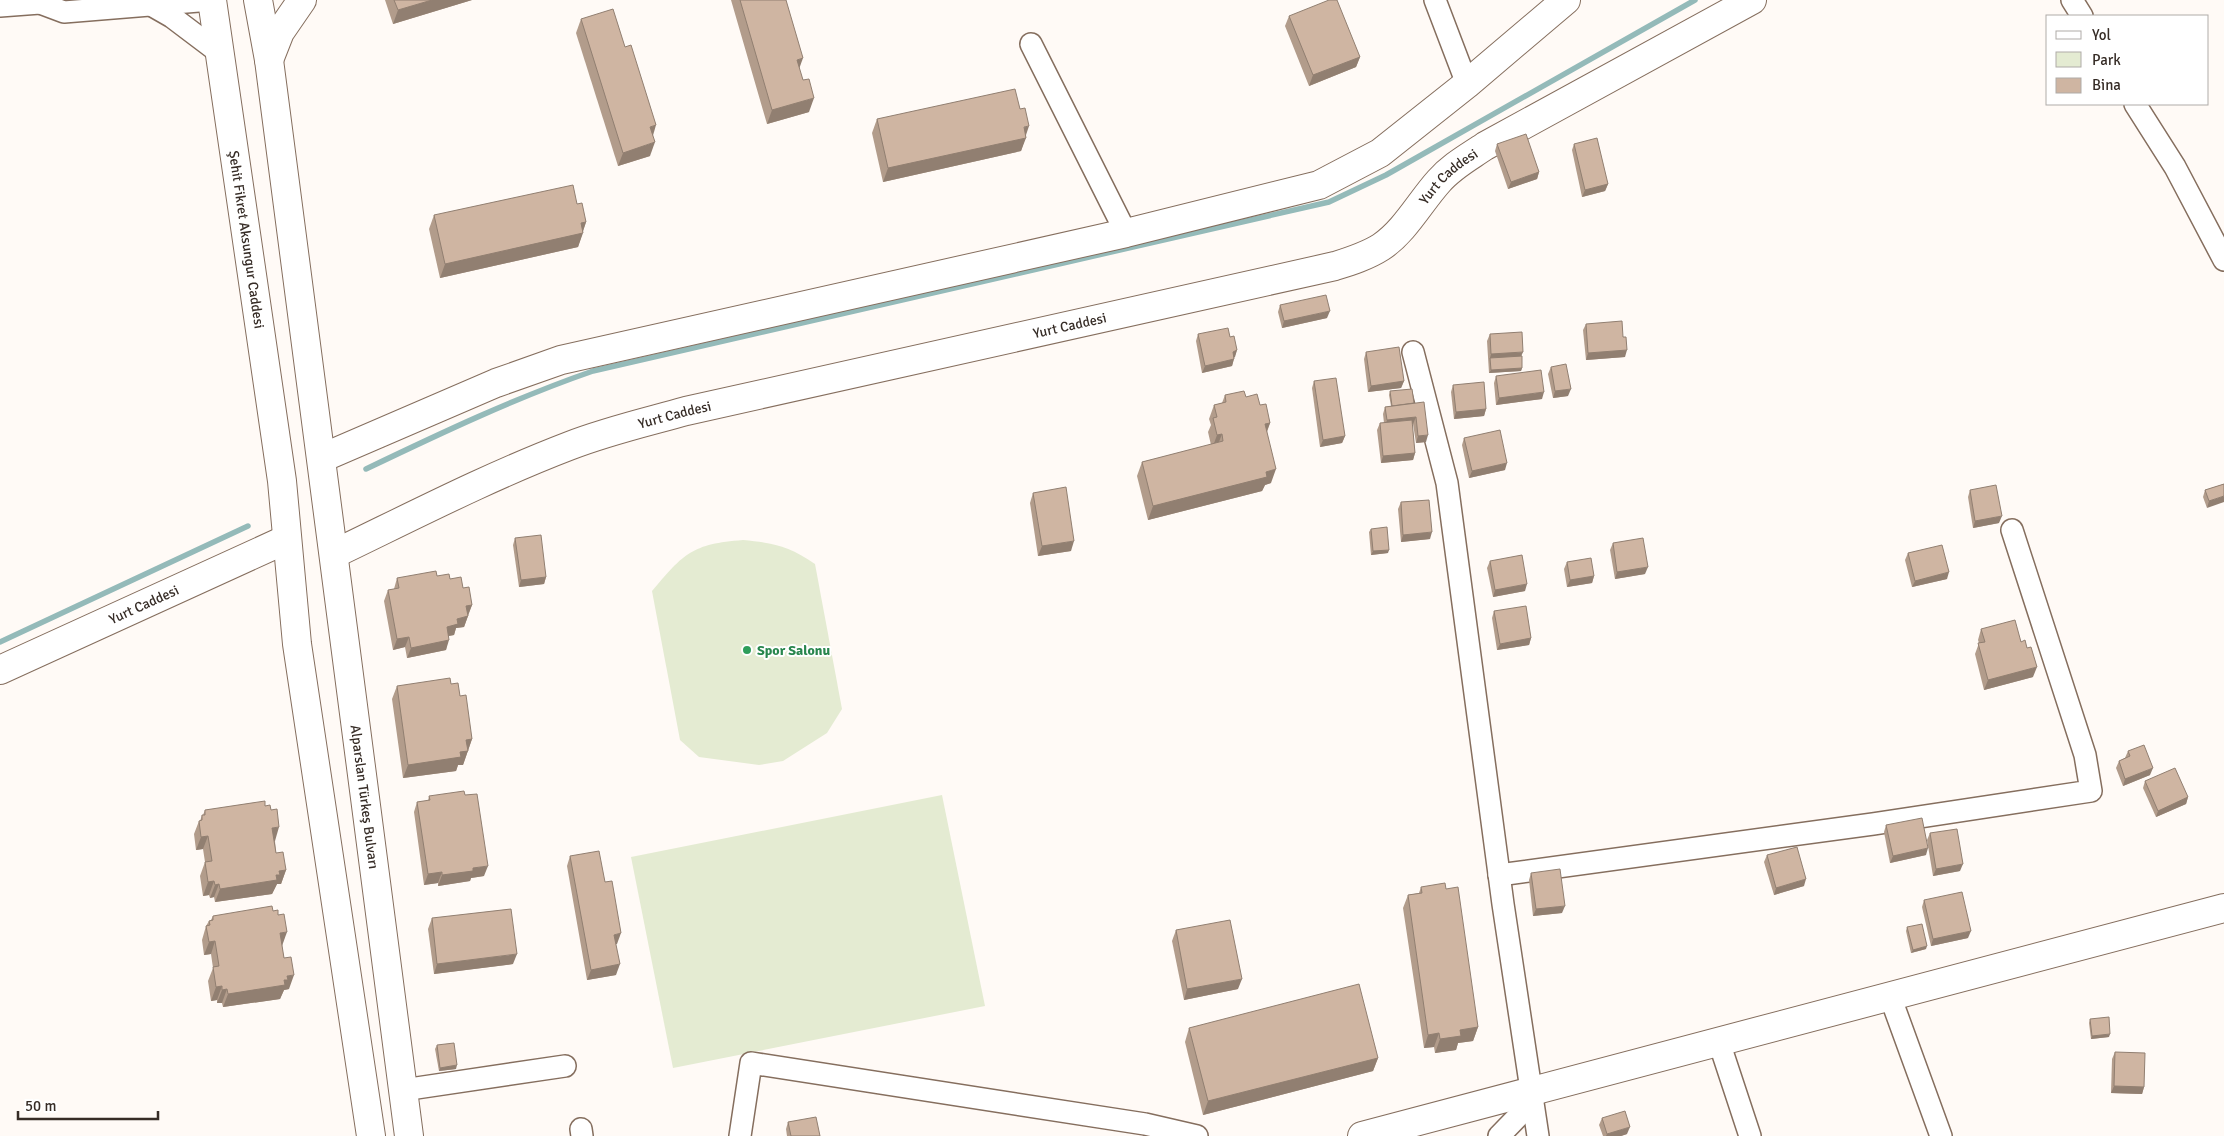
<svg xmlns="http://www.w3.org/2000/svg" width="2224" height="1136" font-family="Signika,sans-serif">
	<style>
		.green { fill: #e4ebd2 }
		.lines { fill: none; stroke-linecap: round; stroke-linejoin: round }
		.stream { stroke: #94bab9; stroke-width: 5.5 }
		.street-casing { stroke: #856e5e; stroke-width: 24 }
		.secondary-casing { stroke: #856e5e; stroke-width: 30 }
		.street { stroke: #fff; stroke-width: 21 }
		.secondary { stroke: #fff; stroke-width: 28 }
		.wall { fill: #b29c8b }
		.shaded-wall { fill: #917f71 }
		.building { fill: #cfb5a2; stroke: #917f71 }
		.leisure-dot { fill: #2e9e5b; stroke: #fff; stroke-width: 2 }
		.labels { text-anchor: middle; stroke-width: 4; stroke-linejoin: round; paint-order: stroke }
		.street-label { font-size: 14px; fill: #362c26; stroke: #fff }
		.leisure-label { font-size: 14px; font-weight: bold; fill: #27864d; stroke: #fff; text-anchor: start }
	</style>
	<rect width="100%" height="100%" fill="#fffaf6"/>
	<!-- green -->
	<g class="green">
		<path d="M 743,540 C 774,543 789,546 815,564 L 842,709 L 827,733 L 783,761 L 759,765 L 699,757 L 680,740 L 652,591 C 684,553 692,544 743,540 Z"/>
		<polygon points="942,795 985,1006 673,1068 631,857"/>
	</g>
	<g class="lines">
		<!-- stream -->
		<g class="stream">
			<path d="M 366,469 C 441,433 515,398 593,371 L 1329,202 L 1386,175 L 1695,0"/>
			<polyline points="0,642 248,526"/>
		</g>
		<!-- street casing -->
		<g class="street-casing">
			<g id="street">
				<polyline points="1435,0 1467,84"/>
				<polyline points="2072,0 2082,16"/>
				<polyline points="40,3 64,12 211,0"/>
				<polyline points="151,5 172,17 221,54"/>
				<polyline points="0,6 40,3 46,0"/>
				<polyline points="1031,44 1126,233"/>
				<polyline points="2135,104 2175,167 2224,260"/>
				<polyline points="1413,352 1447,483 1503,904 1538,1136"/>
				<polyline points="1499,875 1873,824 2091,791 2085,755 2012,530"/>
				<polyline points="1890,996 1941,1136"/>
				<polyline points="1719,1042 1750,1136"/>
				<polyline points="403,1090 565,1066"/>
				<polyline points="581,1129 582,1136"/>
				<polyline points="740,1136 751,1063 1145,1124 1197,1136"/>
				<polyline points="1499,1136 1533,1101"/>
			</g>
		</g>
		<!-- secondary casing -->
		<g class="secondary-casing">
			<g id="secondary">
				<path id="s1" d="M 212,0 L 282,481 L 297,644 L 371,1136"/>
				<path id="s2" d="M 258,0 L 269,60 L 409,1136"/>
				<polyline points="269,60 280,32 302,0"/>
				<polyline points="322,458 496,383 561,360 1126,233 1319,185 1380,153 1467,84 1566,0"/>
				<path id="s3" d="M 334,554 C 411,517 488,477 569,446 C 607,431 647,422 686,411 L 1335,266 C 1351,261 1367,256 1381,247 C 1405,231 1420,202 1439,181 C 1452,166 1469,157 1485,146 L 1752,0"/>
				<path id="s4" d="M 0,670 L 287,539"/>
				<polyline points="1362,1136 2224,908"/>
			</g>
		</g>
		<!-- street -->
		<use href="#street" class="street"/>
		<!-- secondary -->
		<use href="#secondary" class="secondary"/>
	</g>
	<!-- wall -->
	<g class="wall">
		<polygon points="385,0 472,0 393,24"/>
		<polygon points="731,0 786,0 799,68 809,112 767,124"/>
		<polygon points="1289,16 1360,57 1356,67 1309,86 1285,26"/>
		<polygon points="581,19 650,156 618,166 576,33"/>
		<polygon points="877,119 1026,135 1021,151 883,182 872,133"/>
		<polygon points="1497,144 1539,172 1537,179 1508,189 1495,151"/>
		<polygon points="1574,144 1608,184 1605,191 1582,197 1572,150"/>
		<polygon points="577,204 586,222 578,247 440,278 429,229 434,215"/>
		<polygon points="1280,305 1327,318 1282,328 1278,312"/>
		<polygon points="1586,324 1623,337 1625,357 1586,360 1583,330"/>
		<polygon points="1198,334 1230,337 1237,350 1234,358 1232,366 1202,373 1196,341"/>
		<polygon points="1490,334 1522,356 1522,368 1521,371 1489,373 1487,341"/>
		<polygon points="1366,352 1404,381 1401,388 1368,392 1364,359"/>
		<polygon points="1551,367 1568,396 1553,398 1548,374"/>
		<polygon points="1496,376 1542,399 1496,405 1494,383"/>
		<polygon points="1314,381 1345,436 1342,443 1320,447 1312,388"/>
		<polygon points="1453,385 1486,409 1484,416 1454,419 1451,392"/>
		<polygon points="1390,391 1414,403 1426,442 1416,443 1413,424 1412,424 1415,453 1413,460 1381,463 1377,430 1380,423 1384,423 1383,414 1385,407 1391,406 1389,395"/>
		<polygon points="1225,395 1246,397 1260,405 1270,423 1267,432 1271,483 1265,485 1262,491 1148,520 1137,476 1142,462 1211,445 1208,432 1211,425 1209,419 1214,405 1222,403"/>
		<polygon points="1464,438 1505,470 1469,478 1462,445"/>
		<polygon points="2224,484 2207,508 2203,497 2205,490"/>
		<polygon points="1970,490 1999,523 1973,528 1968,497"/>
		<polygon points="1033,493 1071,551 1038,556 1030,503"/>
		<polygon points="1401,502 1430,539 1401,542 1398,509"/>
		<polygon points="1371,529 1388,553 1371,555 1369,532"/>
		<polygon points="515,538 546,577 544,584 519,587 513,545"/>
		<polygon points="1613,543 1645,574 1615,579 1610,550"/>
		<polygon points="1908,553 1947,579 1912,587 1905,560"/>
		<polygon points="1490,561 1525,591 1493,597 1487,568"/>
		<polygon points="1567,562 1594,576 1592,583 1567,587 1564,569"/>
		<polygon points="437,576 450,579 463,588 472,605 464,627 456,628 454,635 448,636 446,650 407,658 405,647 393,650 384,601 388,590 394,589 397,578"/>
		<polygon points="1494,611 1531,638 1529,645 1497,650 1492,618"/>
		<polygon points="1981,629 2021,642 2027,648 2033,677 1984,690 1975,654 1979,643 1978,640"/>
		<polygon points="451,684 460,696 472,739 463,765 458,765 456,771 403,778 392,699 397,686"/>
		<polygon points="2128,751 2150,775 2123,786 2116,768 2119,761 2125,758"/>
		<polygon points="2145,781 2188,797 2186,804 2156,817 2143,788"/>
		<polygon points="429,796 484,876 471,878 470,881 438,886 438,883 424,885 414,812 417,802 428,801"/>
		<polygon points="265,806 275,841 276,853 286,870 281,884 277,884 272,894 215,902 214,897 210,898 209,895 203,896 200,876 205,862 203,849 196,850 194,834 199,821 200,821 202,815 203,815 205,810"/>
		<polygon points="1886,825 1926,855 1890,863 1884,832"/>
		<polygon points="1930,833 1960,871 1933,876 1927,840"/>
		<polygon points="1767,855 1804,886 1774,895 1764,862"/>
		<polygon points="570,856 605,882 617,944 616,944 616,975 587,980 567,866"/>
		<polygon points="1531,873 1562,913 1533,916 1529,880"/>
		<polygon points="1421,887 1478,1027 1473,1041 1458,1043 1456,1050 1435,1053 1434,1047 1424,1048 1403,908 1408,895 1419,893"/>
		<polygon points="1924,900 1968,938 1931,946 1922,907"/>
		<polygon points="273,911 282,946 289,989 284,990 280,999 223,1007 222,1003 217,1003 217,1000 211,1001 208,981 213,968 211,954 204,955 202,940 206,926 209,921 211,920 213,916"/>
		<polygon points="432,918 513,964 434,974 428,929"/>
		<polygon points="1907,927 1926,949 1911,953 1906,931"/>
		<polygon points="1176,930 1238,989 1184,1000 1172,941"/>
		<polygon points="2090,1019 2109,1037 2091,1039 2089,1023"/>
		<polygon points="1189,1028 1378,1058 1373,1071 1203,1115 1185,1042"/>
		<polygon points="437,1045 456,1069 439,1071 435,1049"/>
		<polygon points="2115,1052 2144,1087 2142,1094 2111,1093 2112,1059"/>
		<polygon points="1602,1118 1627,1134 1621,1136 1603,1136 1599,1125"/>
		<polygon points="788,1122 820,1136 787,1136 786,1129"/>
	</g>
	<!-- shaded-wall -->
	<g class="shaded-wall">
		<polygon points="432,0 472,0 393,24 398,10"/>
		<polygon points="1360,57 1356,67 1309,86 1313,75"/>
		<polygon points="803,58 798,72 797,60"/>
		<polygon points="814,98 809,112 767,124 772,110"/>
		<polygon points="656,125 652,139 650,127"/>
		<polygon points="1029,126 1025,138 1026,138 1021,151 883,182 888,168"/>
		<polygon points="655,142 650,156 618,166 623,153"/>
		<polygon points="1539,172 1537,179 1508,189 1511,182"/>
		<polygon points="1608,184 1605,191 1582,197 1585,190"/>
		<polygon points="586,222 582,234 583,233 578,247 440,278 445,264"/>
		<polygon points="1330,311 1327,318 1282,328 1284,321"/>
		<polygon points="1237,350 1235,357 1230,359 1233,352"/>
		<polygon points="1627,350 1625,357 1586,360 1588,353"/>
		<polygon points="1523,352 1520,359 1490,358 1491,354"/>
		<polygon points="1234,359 1232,366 1202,373 1205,366"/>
		<polygon points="1522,368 1521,371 1489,373 1491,370"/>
		<polygon points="1404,381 1401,388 1368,392 1371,386"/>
		<polygon points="1571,389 1568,396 1553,398 1555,391"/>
		<polygon points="1544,392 1542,399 1496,405 1499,398"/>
		<polygon points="1486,409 1484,416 1454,419 1456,412"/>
		<polygon points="1416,417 1413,424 1385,427 1387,420"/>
		<polygon points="1270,423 1265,436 1265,424"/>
		<polygon points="1222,434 1217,447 1212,449 1217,435"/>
		<polygon points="1428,435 1426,442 1416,443 1418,436"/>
		<polygon points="1345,436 1342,443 1320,447 1323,440"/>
		<polygon points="1415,453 1413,460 1381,463 1383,456"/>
		<polygon points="1507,463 1505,470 1469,478 1472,471"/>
		<polygon points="1276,469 1271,483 1265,485 1262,491 1148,520 1153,506"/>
		<polygon points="2224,496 2224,502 2207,508 2209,501"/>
		<polygon points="2002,516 1999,523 1973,528 1975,521"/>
		<polygon points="1432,532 1430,539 1401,542 1403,535"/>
		<polygon points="1074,541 1071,551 1038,556 1042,546"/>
		<polygon points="1389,550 1388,553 1371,555 1373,551"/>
		<polygon points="1648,567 1645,574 1615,579 1617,572"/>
		<polygon points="1949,572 1947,579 1912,587 1915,581"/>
		<polygon points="1594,576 1592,583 1567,587 1570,580"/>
		<polygon points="546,577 544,584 519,587 521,580"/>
		<polygon points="1527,584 1525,591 1493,597 1495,590"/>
		<polygon points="472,605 468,615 462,616 466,606"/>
		<polygon points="468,616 464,627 456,628 454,635 443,637 447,627 457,619"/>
		<polygon points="409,637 405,647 393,650 397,639"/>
		<polygon points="1531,638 1529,645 1497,650 1500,644"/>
		<polygon points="449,640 446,650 407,658 411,648"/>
		<polygon points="2037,667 2033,677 1984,690 1988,680"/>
		<polygon points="472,739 463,765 458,765 456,771 403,778 408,765 466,740"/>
		<polygon points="2153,768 2150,775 2123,786 2125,779"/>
		<polygon points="2188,797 2186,804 2156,817 2158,811"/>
		<polygon points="279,827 275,841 267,842 272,828"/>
		<polygon points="208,836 203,849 196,850 201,837"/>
		<polygon points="1928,848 1926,855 1890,863 1893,856"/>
		<polygon points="1963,864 1960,871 1933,876 1936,869"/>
		<polygon points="488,866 484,876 471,878 470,881 438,886 442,875 473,868"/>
		<polygon points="286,870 281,884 277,884 272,894 215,902 220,889 279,871"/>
		<polygon points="442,872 438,883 424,885 428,874"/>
		<polygon points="1806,879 1804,886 1774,895 1776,888"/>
		<polygon points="214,881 209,895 203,896 208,882"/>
		<polygon points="219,884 214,897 210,898 215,885"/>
		<polygon points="1565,906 1562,913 1533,916 1536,909"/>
		<polygon points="1971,931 1968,938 1931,946 1933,939"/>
		<polygon points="287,932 282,946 275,947 280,933"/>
		<polygon points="621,933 617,944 610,945 614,935"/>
		<polygon points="215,941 211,954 204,955 209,942"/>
		<polygon points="1927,946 1926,949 1911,953 1913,950"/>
		<polygon points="517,954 513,964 434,974 437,964"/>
		<polygon points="620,964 616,975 587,980 591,970"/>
		<polygon points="294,975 289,989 284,990 280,999 223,1007 228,994 284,980 287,976"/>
		<polygon points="1242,979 1238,989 1184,1000 1187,989"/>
		<polygon points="222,986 217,1000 211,1001 216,987"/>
		<polygon points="227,989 222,1003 217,1003 222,990"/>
		<polygon points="1478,1027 1473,1041 1458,1043 1456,1050 1435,1053 1440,1039 1460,1030"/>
		<polygon points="1439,1033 1434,1047 1424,1048 1428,1035"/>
		<polygon points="2110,1034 2109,1037 2091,1039 2092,1036"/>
		<polygon points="1378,1058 1373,1071 1203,1115 1208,1101"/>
		<polygon points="457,1065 456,1069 439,1071 440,1068"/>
		<polygon points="2114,1086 2144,1087 2142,1094 2111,1093"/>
		<polygon points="1630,1127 1627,1134 1621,1136 1606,1136 1607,1134"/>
	</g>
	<!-- building -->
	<g class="building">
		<polygon points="394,0 432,0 398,10"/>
		<polygon points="740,0 786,0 803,58 797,60 803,80 809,79 814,98 772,110"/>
		<polygon points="1329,0 1337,0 1360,57 1313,75 1289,16"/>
		<polygon points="613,9 625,47 631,45 656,125 650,127 655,142 623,153 581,19"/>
		<polygon points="1015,89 1020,109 1025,108 1029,126 1024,127 1026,138 888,168 877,119"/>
		<polygon points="1526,134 1539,172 1511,182 1497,144"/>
		<polygon points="1597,138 1608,184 1585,190 1574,144"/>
		<polygon points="573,185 577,204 582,203 586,222 581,223 583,233 445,264 434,215"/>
		<polygon points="1326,295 1330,311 1284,321 1280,305"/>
		<polygon points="1622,321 1623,337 1626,337 1627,350 1588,353 1586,324"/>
		<polygon points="1228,328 1230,337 1234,336 1237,350 1233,352 1234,359 1205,366 1198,334"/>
		<polygon points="1522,332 1523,352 1491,354 1490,334"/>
		<polygon points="1399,347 1404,381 1371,386 1366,352"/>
		<polygon points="1522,356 1522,368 1491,370 1490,358"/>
		<polygon points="1566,364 1571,389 1555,391 1551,367"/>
		<polygon points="1541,370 1544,392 1499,398 1496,376"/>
		<polygon points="1336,378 1345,436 1323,440 1314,381"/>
		<polygon points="1484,382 1486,409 1456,412 1453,385"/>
		<polygon points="1412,389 1414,403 1392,406 1390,391"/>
		<polygon points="1244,391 1246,397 1257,394 1260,405 1266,404 1270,423 1265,424 1276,469 1266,472 1267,477 1153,506 1142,462 1223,441 1222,434 1217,435 1213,418 1217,417 1214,405 1226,402 1225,395"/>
		<polygon points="1424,402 1428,435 1418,436 1416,417 1387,420 1385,407"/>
		<polygon points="1412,420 1415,453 1383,456 1380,423"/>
		<polygon points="1500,430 1507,463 1472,471 1464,438"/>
		<polygon points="2224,484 2224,496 2209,501 2205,490"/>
		<polygon points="1996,485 2002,516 1975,521 1970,490"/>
		<polygon points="1066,487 1074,541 1042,546 1033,493"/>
		<polygon points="1429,500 1432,532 1403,535 1401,502"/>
		<polygon points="1387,527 1389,550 1373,551 1371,529"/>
		<polygon points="541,535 546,577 521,580 515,538"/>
		<polygon points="1643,538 1648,567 1617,572 1613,543"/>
		<polygon points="1942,545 1949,572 1915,581 1908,553"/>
		<polygon points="1522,555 1527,584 1495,590 1490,561"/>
		<polygon points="1591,558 1594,576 1570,580 1567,562"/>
		<polygon points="436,571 437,576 449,574 450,579 461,577 463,588 469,587 472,605 466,606 468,616 457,619 458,624 447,627 449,640 411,648 409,637 397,639 388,590 399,588 397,578"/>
		<polygon points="1526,606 1531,638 1500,644 1494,611"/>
		<polygon points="2015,620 2021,642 2025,640 2027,648 2031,647 2037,667 1988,680 1978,643 1985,642 1981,629"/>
		<polygon points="450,678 451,684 458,683 460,696 466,695 472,739 466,740 468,751 460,752 461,757 408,765 397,686"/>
		<polygon points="2144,745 2153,768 2125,779 2119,761 2130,756 2128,751"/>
		<polygon points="2175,768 2188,797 2158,811 2145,781"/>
		<polygon points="464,791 465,795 477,794 488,866 473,868 473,871 442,875 442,872 428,874 417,802 430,800 429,796"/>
		<polygon points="265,801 265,806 270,805 271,810 277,809 279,827 272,828 276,853 283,852 286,870 279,871 280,875 276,875 277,880 220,889 219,884 215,885 214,881 208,882 205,862 212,861 208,836 201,837 199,821 202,820 202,815 205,815 205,810"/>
		<polygon points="1922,818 1928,848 1893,856 1886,825"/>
		<polygon points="1957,829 1963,864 1936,869 1930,833"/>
		<polygon points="1797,847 1806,879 1776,888 1767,855"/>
		<polygon points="599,851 605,882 612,881 621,933 614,935 620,964 591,970 570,856"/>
		<polygon points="1560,869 1565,906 1536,909 1531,873"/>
		<polygon points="1445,883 1446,889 1458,887 1478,1027 1460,1030 1461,1036 1440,1039 1439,1033 1428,1035 1408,895 1422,893 1421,887"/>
		<polygon points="1962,892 1971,931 1933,939 1924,900"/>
		<polygon points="272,906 273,911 278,910 278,915 284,914 287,932 280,933 284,958 291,957 294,975 287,976 288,980 284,980 285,985 228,994 227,989 222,990 222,986 216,987 213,967 219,966 215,941 209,942 206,926 210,925 209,921 213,920 213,916"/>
		<polygon points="511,909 517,954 437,964 432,918"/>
		<polygon points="1230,920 1242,979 1187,989 1176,930"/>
		<polygon points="1922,924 1927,946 1913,950 1907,927"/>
		<polygon points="1359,984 1378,1058 1208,1101 1189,1028"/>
		<polygon points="2109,1017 2110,1034 2092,1036 2090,1019"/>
		<polygon points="454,1043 457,1065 440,1068 437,1045"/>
		<polygon points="2115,1052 2145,1053 2144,1087 2114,1086"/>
		<polygon points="1625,1111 1630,1127 1607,1134 1602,1118"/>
		<polygon points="816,1117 820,1136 791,1136 788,1122"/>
	</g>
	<!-- markers -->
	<circle class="leisure-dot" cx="747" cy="650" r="5"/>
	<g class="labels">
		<!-- street labels -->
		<g class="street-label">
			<text dy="5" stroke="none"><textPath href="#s3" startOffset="1194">Yurt Caddesi</textPath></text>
			<text dy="5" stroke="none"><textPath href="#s1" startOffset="242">Şehit Fikret Aksungur Caddesi</textPath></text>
			<text dy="5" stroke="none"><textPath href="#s3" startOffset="774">Yurt Caddesi</textPath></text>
			<text dy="5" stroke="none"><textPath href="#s3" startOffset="369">Yurt Caddesi</textPath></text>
			<text dy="5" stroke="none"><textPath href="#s4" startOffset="158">Yurt Caddesi</textPath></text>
			<text dy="5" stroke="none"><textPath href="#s2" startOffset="804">Alparslan Türkeş Bulvarı</textPath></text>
		</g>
		<!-- leisure labels -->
		<g class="leisure-label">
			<text x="757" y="655">Spor Salonu</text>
		</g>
	</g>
	<!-- legend -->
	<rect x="2046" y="15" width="162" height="90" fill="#ffffff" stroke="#afaba8"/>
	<rect x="2056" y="31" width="25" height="8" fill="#ffffff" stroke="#afaba8"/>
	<text x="2092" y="40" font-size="15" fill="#362c26">Yol</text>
	<rect x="2056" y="52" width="25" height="15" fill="#e4ebd2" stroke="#afaba8"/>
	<text x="2092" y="65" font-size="15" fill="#362c26">Park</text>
	<rect x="2056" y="78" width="25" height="15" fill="#cfb5a2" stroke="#afaba8"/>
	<text x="2092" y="90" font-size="15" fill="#362c26">Bina</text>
	<!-- scale -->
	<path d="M18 1111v8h140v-8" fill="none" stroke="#362c26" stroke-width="2.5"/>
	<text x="25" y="1111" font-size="15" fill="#362c26" stroke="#ffffff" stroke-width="4" paint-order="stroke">50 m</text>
</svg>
